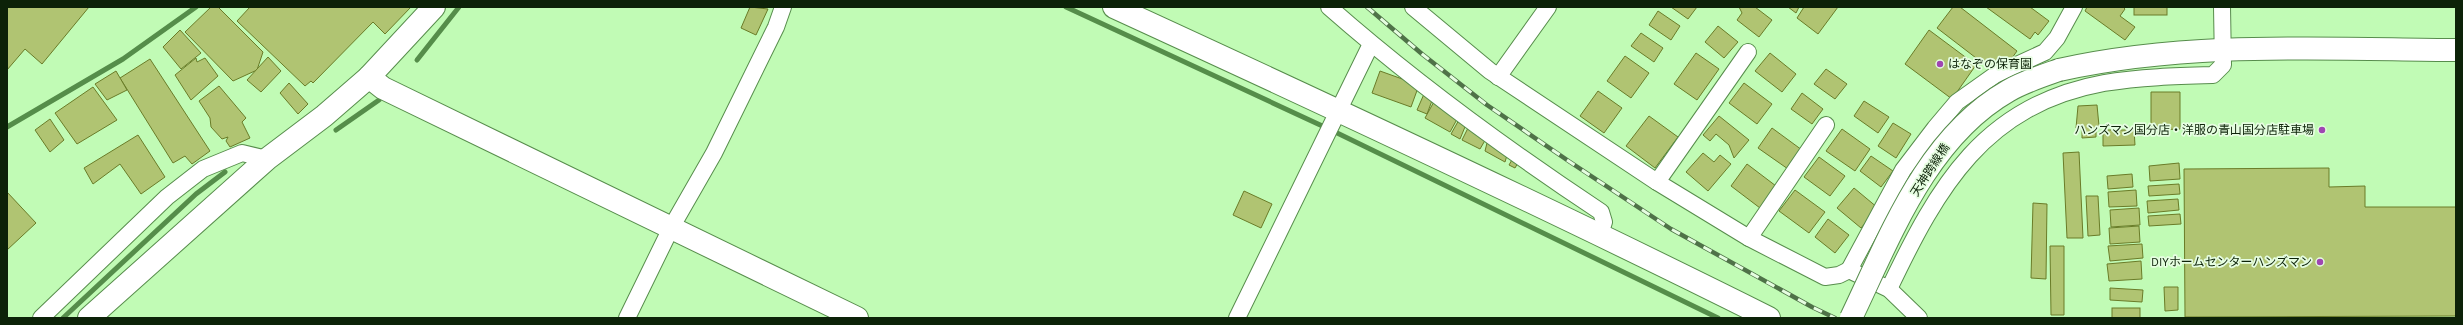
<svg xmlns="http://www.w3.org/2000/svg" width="2463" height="325" font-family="Karla,'Noto Sans JP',sans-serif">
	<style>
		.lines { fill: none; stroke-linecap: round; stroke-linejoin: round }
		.stream { stroke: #558d4a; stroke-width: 5 }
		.building { fill: #b0c472; stroke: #6a7c28 }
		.street-casing { stroke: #578d4c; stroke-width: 18 }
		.secondary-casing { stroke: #578d4c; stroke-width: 24 }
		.street { stroke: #fff; stroke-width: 16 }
		.secondary { stroke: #fff; stroke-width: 22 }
		.rail-casing { stroke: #4f7248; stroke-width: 4.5 }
		.rail { stroke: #e6fde1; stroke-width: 3; stroke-dasharray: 9; stroke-linecap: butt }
		.secondary-bridge-casing { stroke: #578d4c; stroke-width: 24; stroke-linecap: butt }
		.secondary-bridge { stroke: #fff; stroke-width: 22 }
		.poi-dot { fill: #9f46b2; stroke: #e6fde1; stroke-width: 1.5 }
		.labels { text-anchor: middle; stroke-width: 3.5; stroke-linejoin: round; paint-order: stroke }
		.poi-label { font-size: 12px; fill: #0c2208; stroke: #e6fde1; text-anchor: end }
		.street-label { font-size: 12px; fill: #0c2208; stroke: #e6fde1 }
	</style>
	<rect width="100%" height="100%" fill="#c1fbb5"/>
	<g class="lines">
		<!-- stream -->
		<g class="stream">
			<polyline points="1066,7 1331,130 1718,318"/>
			<polyline points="417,60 459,7"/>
			<polyline points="7,127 123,59 196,7"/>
			<polyline points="336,130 379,100"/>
			<polyline points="63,318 196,194 225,172"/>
		</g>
	</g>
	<!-- building -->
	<g class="building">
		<polygon points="7,7 89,7 42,64 25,49 7,70"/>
		<polygon points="211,7 218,7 263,52 257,70 233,81 185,32"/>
		<polygon points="250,7 411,7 385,34 373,22 313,83 311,81 305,86 237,21"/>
		<polygon points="750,7 768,9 756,35 741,28"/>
		<polygon points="1671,7 1697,7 1688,19"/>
		<polygon points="1739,7 1755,7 1772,20 1759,37 1737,20 1742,13"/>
		<polygon points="1788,7 1799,7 1796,13"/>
		<polygon points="1804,7 1838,7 1818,34 1797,18"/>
		<polygon points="1953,7 1960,7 2017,51 2007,65 2002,60 1993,71 1937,28"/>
		<polygon points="1986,7 2030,7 2049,21 2038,35 2035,32 2030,39"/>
		<polygon points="2087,7 2123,7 2125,9 2120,16 2135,27 2125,40 2085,11"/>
		<rect x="2134" y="7" width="33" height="8"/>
		<polygon points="1658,11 1680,26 1671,40 1649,25"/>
		<polygon points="1718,26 1738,42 1724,58 1705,42"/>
		<polygon points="180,30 201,53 181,69 163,47"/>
		<polygon points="1929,30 1976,65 1952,99 1905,64"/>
		<polygon points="1641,33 1663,48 1654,62 1631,46"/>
		<polygon points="1696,53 1719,69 1697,100 1674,84"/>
		<polygon points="1770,53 1796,74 1782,92 1755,71"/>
		<polygon points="1625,56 1649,73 1631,98 1607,81"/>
		<polygon points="268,57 281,71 261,92 247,80"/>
		<polygon points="196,58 197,62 205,58 218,76 191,100 175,75"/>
		<polygon points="150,59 210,151 192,164 185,156 173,163 120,78"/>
		<polygon points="1826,69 1847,84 1835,99 1814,84"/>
		<polygon points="116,71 127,90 107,100 95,84"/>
		<polygon points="1380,71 1419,85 1411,107 1372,93"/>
		<polygon points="289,83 308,104 298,114 280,93"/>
		<polygon points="1744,83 1772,104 1757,124 1729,103"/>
		<polygon points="219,86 246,118 242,122 250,138 230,147 226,141 228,137 222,139 211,127 210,118 199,101"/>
		<polygon points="93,87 117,120 77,144 55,113"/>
		<polygon points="1598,91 1622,108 1604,133 1580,116"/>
		<polygon points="2151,92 2180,92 2180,129 2151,130"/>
		<polygon points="1802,93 1823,109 1812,124 1791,109"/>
		<polygon points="1424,94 1433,98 1427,114 1417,110"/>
		<polygon points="1436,98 1461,112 1450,132 1425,118"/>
		<polygon points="1864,101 1889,117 1878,133 1854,116"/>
		<polygon points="2097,105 2099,126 2096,126 2096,137 2082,138 2082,128 2076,128 2078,106"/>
		<polygon points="1649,116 1678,137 1655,168 1626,146"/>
		<polygon points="1719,116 1749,140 1734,158 1729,145 1716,134 1710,141 1703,135"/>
		<polygon points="1460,118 1467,122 1460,139 1451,134"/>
		<polygon points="50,119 64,140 50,152 35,130"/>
		<polygon points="1893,123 1911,134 1896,158 1878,146"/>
		<polygon points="1468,128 1487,137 1480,149 1462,140"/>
		<polygon points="1772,128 1802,150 1788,169 1758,148"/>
		<polygon points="1842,129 1870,149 1855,171 1826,151"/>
		<polygon points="2103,130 2134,130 2135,145 2103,146"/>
		<polygon points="138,135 165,177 141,194 120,164 93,184 84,168"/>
		<polygon points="1492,141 1508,152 1505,162 1485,151 1487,143"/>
		<polygon points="2079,152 2083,238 2067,238 2063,153"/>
		<polygon points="1703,153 1714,162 1720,155 1731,164 1708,191 1686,172"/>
		<polygon points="1871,156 1893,171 1881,187 1860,171"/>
		<polygon points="1819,157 1845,176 1830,196 1804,177"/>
		<polygon points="1513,158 1519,161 1515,168 1509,165"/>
		<polygon points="2179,163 2180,179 2150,181 2149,166"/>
		<polygon points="1747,164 1776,186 1760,208 1731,186"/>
		<polygon points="2329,168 2329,187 2365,186 2365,207 2456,207 2456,316 2185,317 2184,169"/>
		<polygon points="2132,174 2133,187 2108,189 2107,176"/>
		<polygon points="2179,184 2180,194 2149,196 2148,186"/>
		<polygon points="1854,188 1878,208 1861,228 1837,208"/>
		<polygon points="1795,190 1825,212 1809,233 1779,211"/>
		<polygon points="2136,190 2137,206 2109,207 2108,192"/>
		<polygon points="1244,191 1272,204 1261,228 1233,215"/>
		<polygon points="7,192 36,223 7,250"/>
		<polygon points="2086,196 2098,196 2100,235 2088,236"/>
		<polygon points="2178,199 2179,210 2148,213 2147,201"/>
		<polygon points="2033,203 2047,204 2046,279 2031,278"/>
		<polygon points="2139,208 2140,225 2111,227 2110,210"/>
		<polygon points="2180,214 2181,224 2149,226 2148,216"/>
		<polygon points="1828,219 1849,235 1835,253 1815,237"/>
		<polygon points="2139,226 2140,242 2110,244 2109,228"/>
		<polygon points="2142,244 2143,258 2110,261 2108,246"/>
		<polygon points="2050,246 2064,246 2064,315 2051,315"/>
		<polygon points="2141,261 2142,279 2109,281 2107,264"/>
		<polygon points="2164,287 2178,287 2178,310 2165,311"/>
		<polygon points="2110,288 2143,290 2142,302 2110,300"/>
		<rect x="2112" y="308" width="28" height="10"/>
	</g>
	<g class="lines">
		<!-- street casing -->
		<g class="street-casing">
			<g id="street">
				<path d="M 1329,7 C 1412,80 1509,151 1601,212 L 1604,222 L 1600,234"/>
				<polyline points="1413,7 1490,71 1657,182 1749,238 1825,277 1839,275 1849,270 1889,289 1919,318"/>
				<polyline points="1498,77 1548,7"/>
				<polyline points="1657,182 1748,52"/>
				<polyline points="1749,238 1826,125"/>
				<polyline points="1849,270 1903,170 1935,128 1957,102 1995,75 2045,52 2057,38 2074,7"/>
				<path d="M 1889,289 C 1938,186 1984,105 2104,83 C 2140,77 2177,76 2213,75 L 2223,65 L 2222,7"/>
				<polyline points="41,318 167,197 203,169 242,153 267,159"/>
				<polyline points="627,318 671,228 714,153 776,27 783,7"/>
				<polyline points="1237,318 1371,44"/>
			</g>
		</g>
		<!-- secondary casing -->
		<g class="secondary-casing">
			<g id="secondary">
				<path d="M 1114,7 C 1334,108 1553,210 1769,318"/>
				<path d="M 2059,70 C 2189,41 2323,49 2456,50"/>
				<polyline points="369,77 383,88 857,318"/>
				<polyline points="89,318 267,159 324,116 369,77 434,7"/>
			</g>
		</g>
		<!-- street -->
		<use href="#street" class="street"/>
		<!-- secondary -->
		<use href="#secondary" class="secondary"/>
		<!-- rail casing -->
		<g class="rail-casing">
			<polyline id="rail" points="1367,7 1422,54 1487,105 1570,162 1671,229 1812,307 1835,318"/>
		</g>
		<!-- rail -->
		<use href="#rail" class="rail"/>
		<!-- secondary-bridge casing -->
		<g class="secondary-bridge-casing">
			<path id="secondary-bridge" d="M 1851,318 C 1890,237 1926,138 2008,91 C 2023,82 2042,76 2059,70"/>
		</g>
		<!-- secondary-bridge -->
		<use href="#secondary-bridge" class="secondary-bridge"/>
	</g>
	<!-- markers -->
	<g class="poi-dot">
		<circle cx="1940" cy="64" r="4"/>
		<circle cx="2322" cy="130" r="4"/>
		<circle cx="2320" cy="262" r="4"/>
	</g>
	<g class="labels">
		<!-- poi labels -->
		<g class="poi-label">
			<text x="1948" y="68" text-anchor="start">はなぞの保育園</text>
			<text x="2314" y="134">ハンズマン国分店・洋服の青山国分店駐車場</text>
			<text x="2312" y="266">DIYホームセンターハンズマン</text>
		</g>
		<!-- street labels -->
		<g class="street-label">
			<text transform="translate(1930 170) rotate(-57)" y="4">天神跨線橋</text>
		</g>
	</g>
	<!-- border -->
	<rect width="2463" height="325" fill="none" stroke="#0c2208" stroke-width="16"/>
</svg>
